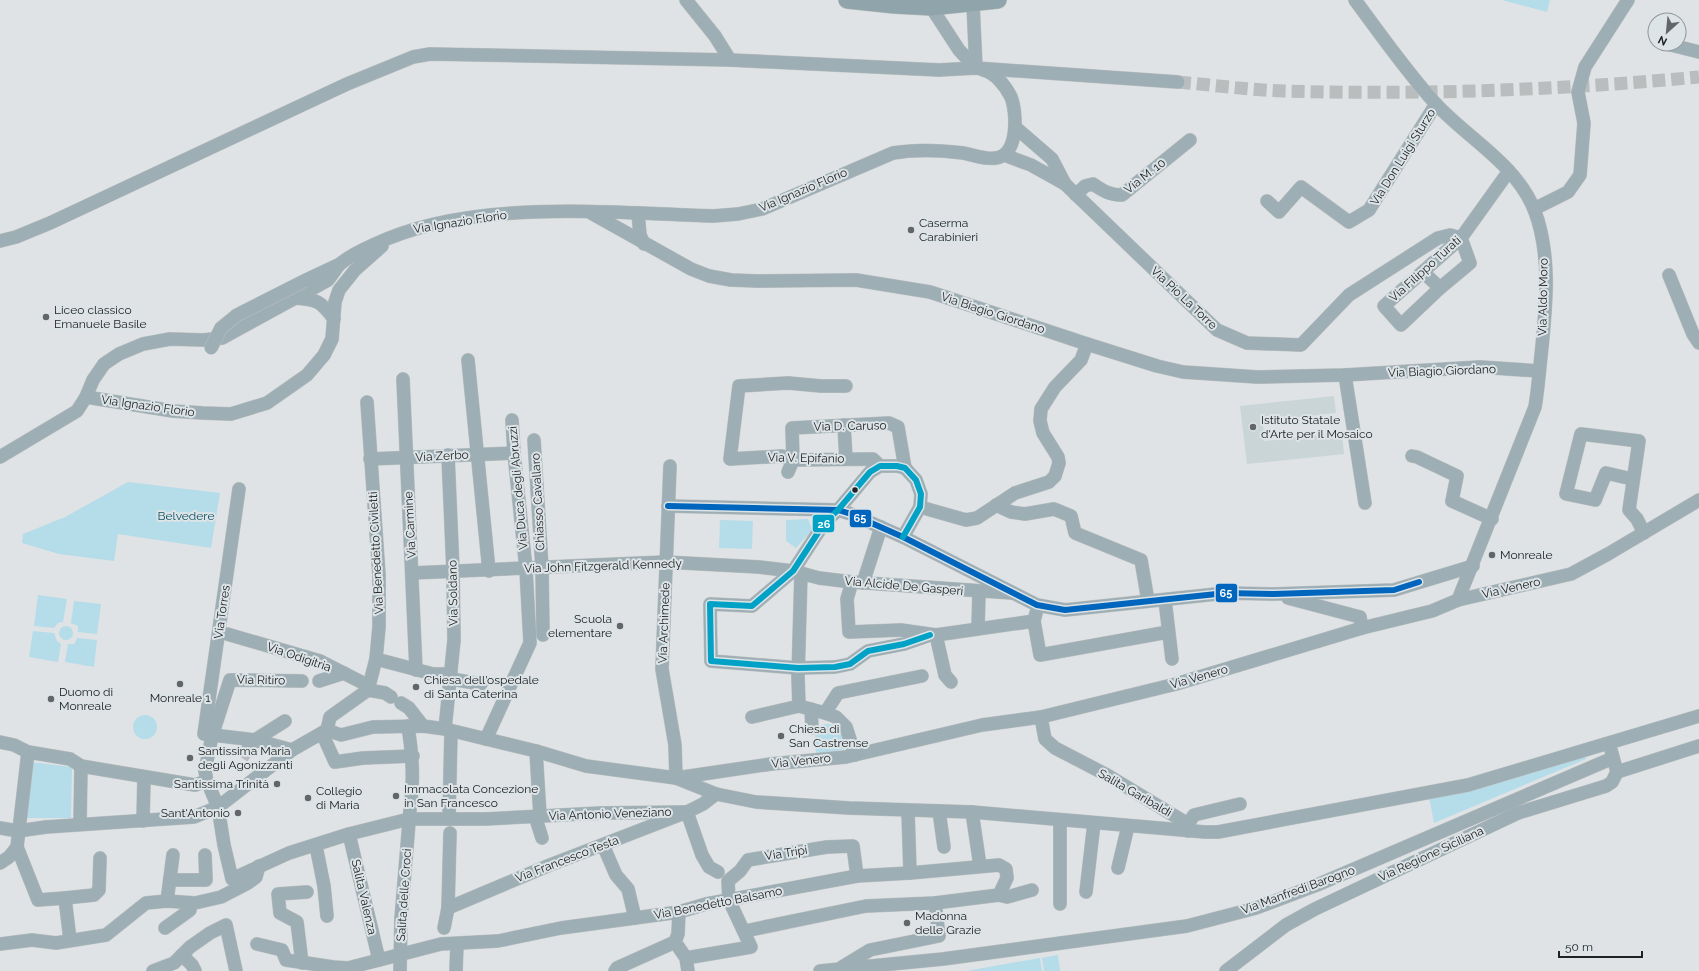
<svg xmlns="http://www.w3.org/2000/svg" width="1699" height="971" font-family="Raleway,sans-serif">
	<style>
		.built { fill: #cad5d8 }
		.green { fill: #b5dce9 }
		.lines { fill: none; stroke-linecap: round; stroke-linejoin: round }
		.minor-tunnel { stroke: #b9bdbe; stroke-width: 13; stroke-dasharray: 13 6; stroke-linecap: butt }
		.minor-casing { stroke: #bdc0c1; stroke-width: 14 }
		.major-casing { stroke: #bdc0c1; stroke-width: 18 }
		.minor { stroke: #9eaeb5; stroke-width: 13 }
		.major { stroke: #90a5ab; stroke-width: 17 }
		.minor-bridge-casing { stroke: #bdc0c1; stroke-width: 14; stroke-linecap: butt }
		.minor-bridge { stroke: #9eaeb5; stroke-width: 13 }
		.bus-1-casing { stroke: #dde4e7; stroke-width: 9 }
		.bus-2-casing { stroke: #dde4e7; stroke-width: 9 }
		.bus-1 { stroke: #0065bd; stroke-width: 6 }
		.bus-2 { stroke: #02a2c6; stroke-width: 6 }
		.poi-dot { fill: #636668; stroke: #dde4e7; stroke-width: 1.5 }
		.bus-dot { fill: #202324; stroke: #dde4e7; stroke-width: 1.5 }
		.labels { text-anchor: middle; stroke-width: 4; stroke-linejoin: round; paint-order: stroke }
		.street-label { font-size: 12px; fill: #202324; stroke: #dde4e7 }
		.poi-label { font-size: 12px; fill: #202324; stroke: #dde4e7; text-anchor: start }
		.park-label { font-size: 12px; fill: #0d5062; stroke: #dde4e7 }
		.line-badge { stroke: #dde4e7; stroke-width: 1.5 }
		.badge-label { font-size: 11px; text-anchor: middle; font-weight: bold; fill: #fff }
	</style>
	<rect width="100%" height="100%" fill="#dfe3e5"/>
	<!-- built -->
	<polygon class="built" points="1334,396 1336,413 1263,421 1264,441 1342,433 1344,454 1247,464 1240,406"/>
	<!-- green -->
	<g class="green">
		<polygon points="1502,0 1550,0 1547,12"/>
		<polygon points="128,482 220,493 211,548 118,534 114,561 59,554 22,543 23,534 65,517"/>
		<polygon points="808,519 812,530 796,548 786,541 786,520"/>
		<polygon points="720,520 753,521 752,549 719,548"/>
		<polygon points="38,595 67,599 63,622 58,623 54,628 34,626"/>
		<polygon points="74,601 101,604 97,634 78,632 78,626 71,623"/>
		<circle cx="66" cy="633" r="7"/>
		<polygon points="33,631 54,633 57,641 61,644 58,662 29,657"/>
		<polygon points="77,638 97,640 94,667 65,662 68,644 74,644"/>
		<circle cx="145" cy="727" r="12"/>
		<polygon points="826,724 837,725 843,733 846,749 816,754 815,734 819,726"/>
		<polygon points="1585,755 1586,759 1434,823 1429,797 1506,781"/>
		<polygon points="30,762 72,767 71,818 23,818"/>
		<polygon points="1058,955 1060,971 1044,971 1042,958"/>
		<polygon points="1040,958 1042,971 966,971"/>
	</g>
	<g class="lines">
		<!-- minor-tunnel -->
		<g class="minor-tunnel">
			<path d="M 1178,82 C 1213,85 1249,90 1284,91 C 1422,95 1561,90 1699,77"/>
			<polyline points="242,758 248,749"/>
		</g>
		<!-- minor casing -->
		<g class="minor-casing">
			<g id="minor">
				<polyline points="686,0 715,36 730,60"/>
				<path d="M 1355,0 C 1381,35 1406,71 1435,103 C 1467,138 1515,163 1534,209 C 1552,255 1546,308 1541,356 C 1539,373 1538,390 1535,407 L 1458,600"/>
				<polyline points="973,4 976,68"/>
				<polyline points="931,7 959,50 976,68"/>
				<polyline points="1667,44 1699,52"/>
				<polyline points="1015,127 1052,159 1065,184"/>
				<polyline points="1004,155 1031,165 1065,184 1217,330 1247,343 1301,345 1349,295 1438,238 1450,235 1461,238 1470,263 1440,288 1401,325 1384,306 1461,238 1509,171"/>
				<path d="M 1076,195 L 1085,186 L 1093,184 C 1103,191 1110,195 1122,195 L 1190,140"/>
				<polyline points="1267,201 1279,212 1301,187 1349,222 1369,210 1436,104"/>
				<polyline points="1534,209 1568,192 1580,175 1584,123 1578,92 1585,67 1628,0"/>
				<polyline points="591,213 691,269 709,276 731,280 757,281 856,280 930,292 1087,344 1157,366 1183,372 1257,377 1345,375 1480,367 1539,371"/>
				<polyline points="638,213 640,235 644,244"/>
				<polyline points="0,241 16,237 50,223 347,84 413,57 430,54 730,60 939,70 976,68 1178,82"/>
				<polyline points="1423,272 1440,288"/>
				<polyline points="1669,275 1693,334 1699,343"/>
				<polyline points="304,281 338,265"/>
				<path d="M 295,298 C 317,300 320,300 334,319"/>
				<polyline points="468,360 489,571"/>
				<polyline points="1345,375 1365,503"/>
				<polyline points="403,379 416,670"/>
				<polyline points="846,386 821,386 788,383 739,386 730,459 782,456 793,460 873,459 880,466"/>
				<polyline points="86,397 173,411 203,413 231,414 267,403 307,375 324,355 332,339 335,302 339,290 355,270 382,246"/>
				<polyline points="844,425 846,459"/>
				<polyline points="534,440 542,568 543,635"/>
				<polyline points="1412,456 1417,457 1457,476 1452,501 1492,519"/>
				<path d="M 0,457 L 77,411 L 86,397 L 93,380 L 104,364 L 119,354 L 143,344 L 170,339 L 203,340 L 222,338 L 328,280 C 332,275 335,270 339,265 C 347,257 362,250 373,245 C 470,198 607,213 713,216 L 738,214 L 762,209 L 893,153 C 917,149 939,150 963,153 C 974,155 985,160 996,158 C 1019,155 1017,112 1011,97 C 1005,85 995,73 983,70"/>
				<polyline points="370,459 514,453"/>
				<polyline points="670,466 662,669 675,745 676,778"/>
				<polyline points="788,472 793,460 792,428 889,423 898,427 905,468"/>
				<polyline points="1632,479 1606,473 1595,500 1566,494 1581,434 1639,441 1629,510 1637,519 1644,533"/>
				<polyline points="239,489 204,734 255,740 292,750"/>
				<polyline points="996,505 1011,512 1025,514 1054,509 1071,516 1075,533 1141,560 1148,601"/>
				<polyline points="668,506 838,510 851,514 903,537 1037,605 1065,610 1226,593 1274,594 1394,590 1473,566"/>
				<polyline points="920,507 966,520 977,518 1015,493 1049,482 1055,476 1059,463 1058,457 1043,433 1040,421 1041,409 1055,387 1081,360 1087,344"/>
				<polyline points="903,537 920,507 921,494 916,480 905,468 897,466 880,466 870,472 838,510 825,522 793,571 752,606 710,604 711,661 798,668 835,667 850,664 868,651 904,644 930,635"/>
				<polyline points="412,573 665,562 759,567 793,571 819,578 852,582 1012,593"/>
				<polyline points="852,582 847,599 849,632 901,630 936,635 1034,621"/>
				<polyline points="863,583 881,527"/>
				<polyline points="1288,598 1360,617 1362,628"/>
				<polyline points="1165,600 1172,659"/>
				<polyline points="1036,613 1034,621 1040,655 1168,632"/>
				<polyline points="978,628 979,592"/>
				<polyline points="227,634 320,661 369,686"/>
				<polyline points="936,635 945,675 951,682"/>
				<polyline points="376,659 433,674 451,674"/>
				<polyline points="451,679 481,684"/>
				<polyline points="302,681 230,680 212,736 205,771 207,781 218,807 224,845 232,879 289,853 349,834 409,819 485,819 601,813 687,812"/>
				<polyline points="319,681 344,673"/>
				<polyline points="368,690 385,693 391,697"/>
				<polyline points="401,703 409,708 423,726"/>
				<polyline points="799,706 798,677 801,573"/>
				<polyline points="811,709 812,728"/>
				<polyline points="825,713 838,693 922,676"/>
				<polyline points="752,717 799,706 825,713 836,717 846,727 855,755"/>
				<polyline points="1041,717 1045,739 1055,748 1107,775 1188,824 1188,831"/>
				<path d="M 408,726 C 412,751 414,775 411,801"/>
				<polyline points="445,729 454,640 453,571 448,455"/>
				<polyline points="327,730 341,735 373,727 423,726 445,729 536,751 586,766 676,778 716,794 756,802 849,808 972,812 1205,832 1218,832 1468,785 1699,716"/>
				<polyline points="327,730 330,717 368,690 376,659 379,627 379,575 367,402"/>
				<polyline points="322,733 335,762 363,758 413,756"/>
				<polyline points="486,739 530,643 526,569 514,453 512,420"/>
				<polyline points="0,742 14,745 28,752 70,759 81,766 195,785 207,781"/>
				<polyline points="248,749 255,740 285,721"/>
				<polyline points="536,751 540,816"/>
				<polyline points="1617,772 1699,746"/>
				<polyline points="676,778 771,764 846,757 982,725 1041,717 1176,684 1362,628 1432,611 1458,600 1571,574 1608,554 1699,500"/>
				<polyline points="908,811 910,873"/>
				<polyline points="939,811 944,847"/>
				<polyline points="687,812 702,855 709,867 718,872"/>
				<polyline points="972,812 980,866"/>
				<polyline points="535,816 542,838"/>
				<polyline points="449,819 451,731"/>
				<polyline points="1060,820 1060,904"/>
				<polyline points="143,821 144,777"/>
				<polyline points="80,824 81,766"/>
				<polyline points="1188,824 1194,815 1240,804"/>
				<polyline points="0,828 18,831 46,827 194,817 218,807 292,750 327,730"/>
				<polyline points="349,834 379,960"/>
				<polyline points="603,845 616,875 628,889 635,918"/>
				<polyline points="316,846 324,886 327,916"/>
				<polyline points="17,847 38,900 65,898 70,940"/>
				<polyline points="0,863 9,857 17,847 28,752"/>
				<polyline points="1118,868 1128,826"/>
				<polyline points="170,880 206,880 205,855"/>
				<polyline points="1086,892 1094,823"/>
				<polyline points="65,898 94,895 99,890 100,858"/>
				<polyline points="167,901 173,855"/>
				<polyline points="448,908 550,865 687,812 703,804 716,794"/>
				<polyline points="679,912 678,934 675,942 686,958 688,971"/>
				<polyline points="165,928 190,910 190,903"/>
				<polyline points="444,928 448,908 450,833"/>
				<polyline points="745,931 866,906 935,903 999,895 1007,897 1032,890"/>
				<polyline points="0,944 32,940 56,943 106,935 146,903 167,901 195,903 221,897 248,883 256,877 259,866"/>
				<polyline points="257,944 282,950 286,960 333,967 348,968 441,944 498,941 561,928 679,912 706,904 857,876 910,873 999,865 1006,869 1007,878 999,895"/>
				<polyline points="182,955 192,965 195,971"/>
				<polyline points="686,958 751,947 729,900 728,881 740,871 748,860 827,847 853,846 857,876"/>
				<polyline points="302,963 297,922 280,913 278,894 307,892"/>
				<polyline points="842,967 870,950 939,936 935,903"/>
				<polyline points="153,971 174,963 190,947 210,933 226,925 236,971"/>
				<polyline points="400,971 401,919 410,810"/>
				<polyline points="456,971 457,944"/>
				<polyline points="615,971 617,968 675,942"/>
				<polyline points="820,971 943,959 1187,926 1256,908 1317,885 1613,758"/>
				<polyline points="1226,971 1286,925 1315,909 1518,813 1606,786 1612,782 1617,772 1611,750"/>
			</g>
		</g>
		<!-- major casing -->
		<g class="major-casing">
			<polyline id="major" points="847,0 894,5 931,7 998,0"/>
		</g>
		<!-- minor -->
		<use href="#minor" class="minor"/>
		<!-- major -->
		<use href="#major" class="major"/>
		<!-- minor-bridge casing -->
		<g class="minor-bridge-casing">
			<polyline id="minor-bridge" points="211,348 221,328 237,315 304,281"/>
		</g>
		<!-- minor-bridge -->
		<use href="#minor-bridge" class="minor-bridge"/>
		<!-- bus-1 casing -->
		<g class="bus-1-casing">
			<polyline id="bus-1" points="668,506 838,510 851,514 903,537 1037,605 1065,610 1226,593 1274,594 1394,590 1419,582"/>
		</g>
		<!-- bus-2 casing -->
		<g class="bus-2-casing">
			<polyline id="bus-2" points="903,537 920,507 921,494 916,480 905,468 897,466 880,466 870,472 838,510 825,522 793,571 752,606 710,604 711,661 798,668 835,667 850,664 868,651 904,644 930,635"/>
		</g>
		<!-- bus-1 -->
		<use href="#bus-1" class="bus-1"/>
		<!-- bus-2 -->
		<use href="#bus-2" class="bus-2"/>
	</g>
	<!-- markers -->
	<g class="poi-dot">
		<circle cx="911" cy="230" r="4"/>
		<circle cx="46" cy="317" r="4"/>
		<circle cx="1253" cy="427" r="4"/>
		<circle cx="1492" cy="555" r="4"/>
		<circle cx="620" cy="626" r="4"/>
		<circle cx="180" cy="684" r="4"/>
		<circle cx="416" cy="687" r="4"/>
		<circle cx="51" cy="699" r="4"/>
		<circle cx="781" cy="736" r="4"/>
		<circle cx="190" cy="758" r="4"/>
		<circle cx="277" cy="784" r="4"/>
		<circle cx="396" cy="796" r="4"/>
		<circle cx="308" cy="798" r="4"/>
		<circle cx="238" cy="813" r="4"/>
		<circle cx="907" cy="923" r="4"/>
	</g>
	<circle class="bus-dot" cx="855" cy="490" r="3.5"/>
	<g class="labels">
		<!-- street labels -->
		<g class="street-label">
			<text transform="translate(1403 157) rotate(-58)" y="4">Via Don Luigi Sturzo</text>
			<text transform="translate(1145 176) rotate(-38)" y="4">Via M. 10</text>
			<text transform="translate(803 190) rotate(-23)" y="4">Via Ignazio Florio</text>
			<text transform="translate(460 222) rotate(-9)" y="4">Via Ignazio Florio</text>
			<text transform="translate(1425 269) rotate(-42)" y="4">Via Filippo Turati</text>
			<text transform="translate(1543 297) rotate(-89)" y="4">Via Aldo Moro</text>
			<text transform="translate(1184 298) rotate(43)" y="4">Via Pio La Torre</text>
			<text transform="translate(993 313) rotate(18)" y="4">Via Biagio Giordano</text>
			<text transform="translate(1442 371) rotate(-2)" y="4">Via Biagio Giordano</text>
			<text transform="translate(148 406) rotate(8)" y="4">Via Ignazio Florio</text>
			<text transform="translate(850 426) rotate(-1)" y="4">Via D. Caruso</text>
			<text transform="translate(442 456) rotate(-3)" y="4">Via Zerbo</text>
			<text transform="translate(806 458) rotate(1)" y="4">Via V. Epifanio</text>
			<text transform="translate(518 488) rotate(-95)" y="4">Via Duca degli Abruzzi</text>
			<text transform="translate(538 502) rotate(-93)" y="4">Chiasso Cavallaro</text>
			<text transform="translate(410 525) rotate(-93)" y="4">Via Carmine</text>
			<text transform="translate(376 553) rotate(-93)" y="4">Via Benedetto Civiletti</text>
			<text transform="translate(603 566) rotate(-2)" y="4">Via John Fitzgerald Kennedy</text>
			<text transform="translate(904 586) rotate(5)" y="4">Via Alcide De Gasperi</text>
			<text transform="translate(1511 588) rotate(-13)" y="4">Via Venero</text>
			<text transform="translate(453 593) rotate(-91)" y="4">Via Soldano</text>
			<text transform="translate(222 612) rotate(-82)" y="4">Via Torres</text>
			<text transform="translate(664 623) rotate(-88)" y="4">Via Archimede</text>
			<text transform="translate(299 657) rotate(19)" y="4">Via Odigitria</text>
			<text transform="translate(1199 677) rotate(-16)" y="4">Via Venero</text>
			<text transform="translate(261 680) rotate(1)" y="4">Via Ritiro</text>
			<text transform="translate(801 761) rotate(-6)" y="4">Via Venero</text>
			<text transform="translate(1135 793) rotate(30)" y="4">Salita Garibaldi</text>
			<text transform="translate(610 814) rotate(-2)" y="4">Via Antonio Veneziano</text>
			<text transform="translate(786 853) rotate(-9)" y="4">Via Tripi</text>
			<text transform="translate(1431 854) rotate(-25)" y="4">Via Regione Siciliana</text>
			<text transform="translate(567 859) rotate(-21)" y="4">Via Francesco Testa</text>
			<text transform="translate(1298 890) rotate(-20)" y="4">Via Manfredi Barogno</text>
			<text transform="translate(404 895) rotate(-86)" y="4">Salita delle Croci</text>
			<text transform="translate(364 897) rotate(77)" y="4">Salita Valenza</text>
			<text transform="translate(718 903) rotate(-11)" y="4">Via Benedetto Balsamo</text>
		</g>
		<!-- poi labels -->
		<g class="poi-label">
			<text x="919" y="227">Caserma<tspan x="919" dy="14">Carabinieri</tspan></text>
			<text x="54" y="314">Liceo classico<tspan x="54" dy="14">Emanuele Basile</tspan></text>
			<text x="1261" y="424">Istituto Statale<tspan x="1261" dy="14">d'Arte per il Mosaico</tspan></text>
			<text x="1500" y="559">Monreale</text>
			<text x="612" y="623" text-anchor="end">Scuola<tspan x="612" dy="14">elementare</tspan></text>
			<text x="424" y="684">Chiesa dell'ospedale<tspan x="424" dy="14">di Santa Caterina</tspan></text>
			<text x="59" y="696">Duomo di<tspan x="59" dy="14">Monreale</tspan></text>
			<text x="180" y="702" text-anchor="middle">Monreale 1</text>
			<text x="789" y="733">Chiesa di<tspan x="789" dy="14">San Castrense</tspan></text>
			<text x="198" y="755">Santissima Maria<tspan x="198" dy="14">degli Agonizzanti</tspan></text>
			<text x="269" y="788" text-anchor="end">Santissima Trinità</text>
			<text x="404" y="793">Immacolata Concezione<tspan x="404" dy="14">in San Francesco</tspan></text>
			<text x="316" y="795">Collegio<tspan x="316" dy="14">di Maria</tspan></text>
			<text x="230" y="817" text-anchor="end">Sant'Antonio</text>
			<text x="915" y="920">Madonna<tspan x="915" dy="14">delle Grazie</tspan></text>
		</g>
		<!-- park labels -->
		<g class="park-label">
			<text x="186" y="520">Belvedere</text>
		</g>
	</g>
	<g class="line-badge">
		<rect x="849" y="509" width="23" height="19" rx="4" fill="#0065bd"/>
		<rect x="812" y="514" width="23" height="19" rx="4" fill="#02a2c6"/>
		<rect x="1215" y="583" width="23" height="20" rx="4" fill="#0065bd"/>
	</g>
	<g class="badge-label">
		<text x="860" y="522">65</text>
		<text x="824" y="528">26</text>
		<text x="1226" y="597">65</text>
	</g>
	<!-- north arrow -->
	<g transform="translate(1667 32) rotate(207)"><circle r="19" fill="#dde4e7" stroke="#919799"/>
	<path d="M0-3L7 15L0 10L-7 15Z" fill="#636668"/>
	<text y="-6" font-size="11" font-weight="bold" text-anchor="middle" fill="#202324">N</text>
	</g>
	<!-- scale -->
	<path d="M1559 951v6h83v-6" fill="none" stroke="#202324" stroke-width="2"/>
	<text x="1565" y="951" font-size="12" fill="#202324" stroke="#dde4e7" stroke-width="3" paint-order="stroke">50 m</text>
</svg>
